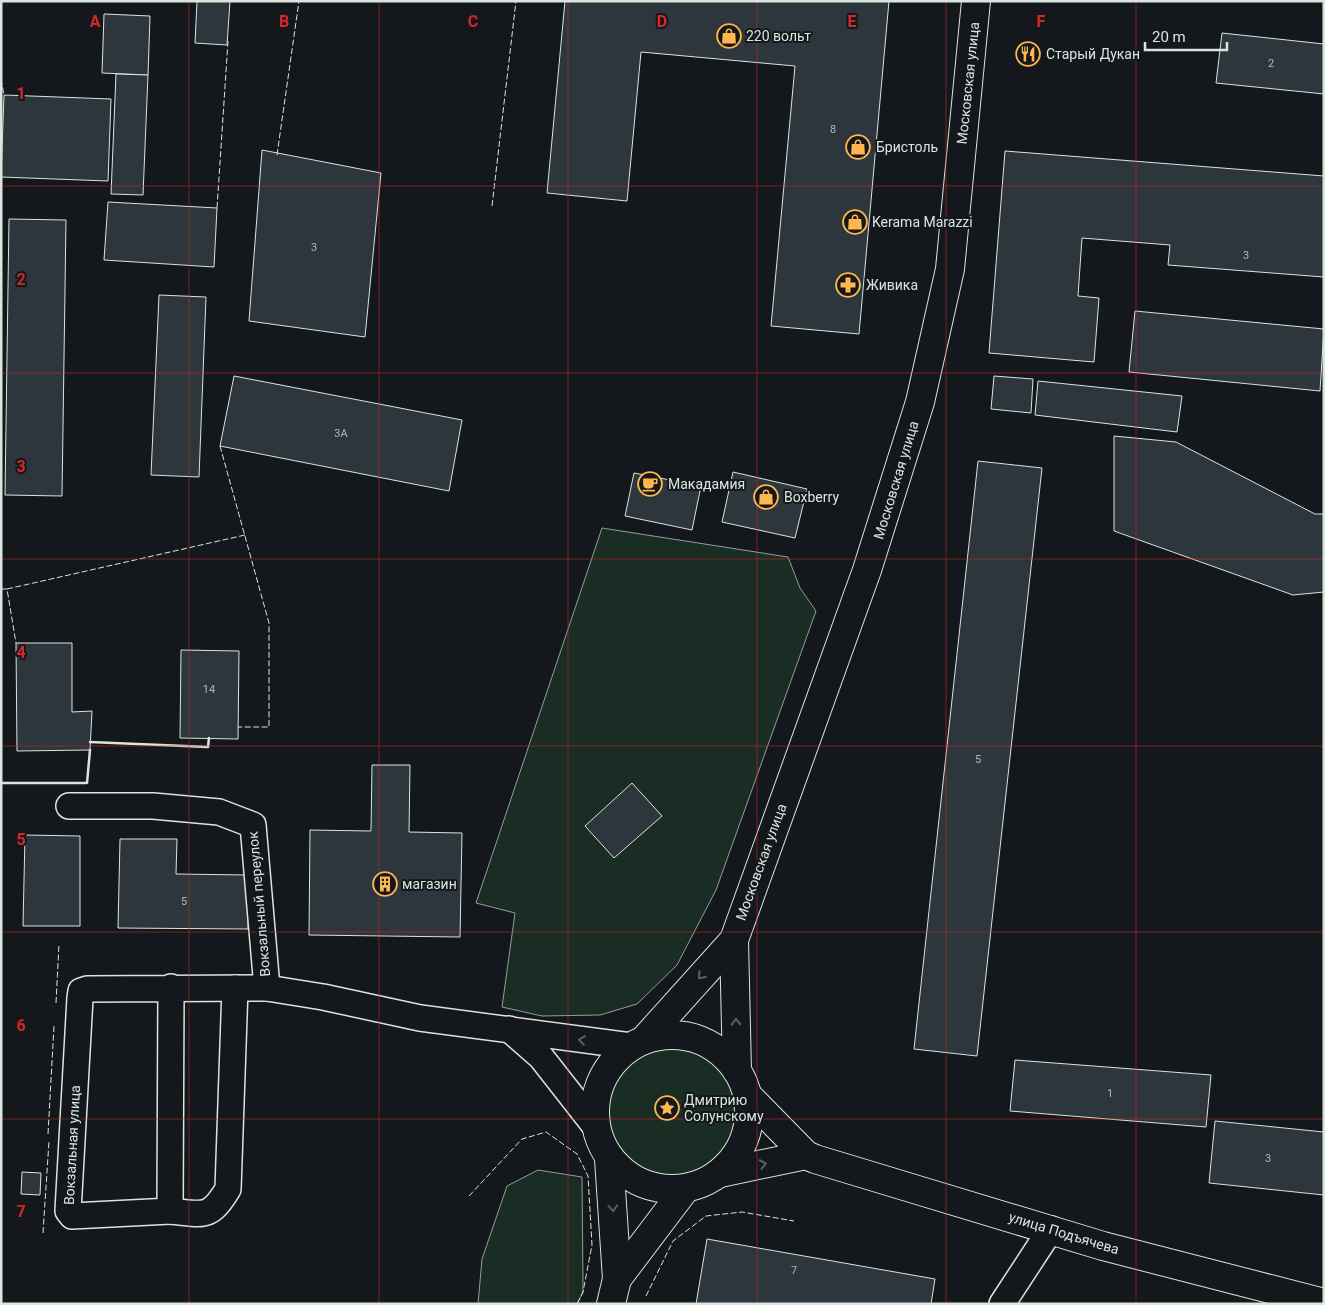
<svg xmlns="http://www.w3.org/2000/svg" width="1325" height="1305" font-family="Roboto,sans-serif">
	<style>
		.green { fill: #1a2d24; stroke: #939e99 }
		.building { fill: #2c363c; stroke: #d8e6dc }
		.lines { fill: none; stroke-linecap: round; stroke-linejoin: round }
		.street-casing { stroke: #d8e6dc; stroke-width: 28 }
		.secondary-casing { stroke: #d8e6dc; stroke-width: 30 }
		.street { stroke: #14181c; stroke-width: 25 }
		.secondary { stroke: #14181c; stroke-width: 28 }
		.fence { stroke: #d8e6dc; stroke-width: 1; stroke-dasharray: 6 2.5; stroke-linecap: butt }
		.wall { stroke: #d8e6dc; stroke-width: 2.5 }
		.oneway { stroke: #59605f }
		.grid { fill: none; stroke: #d62828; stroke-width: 1; stroke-opacity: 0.55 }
		.labels { text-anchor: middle; stroke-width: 4; stroke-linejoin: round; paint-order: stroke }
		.number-label { font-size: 11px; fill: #adbab4 }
		.poi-label { font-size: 14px; fill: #d8e6dc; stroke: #14181c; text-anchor: start }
		.street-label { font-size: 14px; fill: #d8e6dc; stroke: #14181c }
		.grid-label { font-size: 16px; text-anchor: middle; font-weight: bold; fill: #d62828; stroke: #14181c; stroke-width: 4; stroke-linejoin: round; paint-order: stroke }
	</style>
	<rect width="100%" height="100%" fill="#14181c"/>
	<!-- green -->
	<g class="green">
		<polygon points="602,528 788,557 800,588 816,611 716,890 677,965 637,1004 600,1015 542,1016 502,1007 515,913 476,903"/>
		<circle cx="672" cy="1112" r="68"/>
		<polygon points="538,1170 582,1177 583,1283 583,1292 577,1304 478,1304 482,1259 507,1186"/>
	</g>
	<!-- building -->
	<g class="building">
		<polygon points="197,1 230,1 227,45 195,43"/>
		<polygon points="565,1 889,1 859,334 771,326 795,66 641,52 627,201 547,193"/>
		<polygon points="104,14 150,16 148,75 102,73"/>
		<polygon points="1222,33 1324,44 1324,94 1216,83"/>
		<polygon points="116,74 148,75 143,195 111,194"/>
		<polygon points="4,95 111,99 108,181 1,177"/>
		<polygon points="262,150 381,173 365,337 249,321"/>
		<polygon points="1005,151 1324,176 1324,277 1168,265 1170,245 1082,238 1078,296 1099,298 1094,362 989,353"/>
		<polygon points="108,202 217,208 214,267 104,260"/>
		<polygon points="9,219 66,220 62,496 5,495"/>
		<polygon points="159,295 206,297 199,477 151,475"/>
		<polygon points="1135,311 1324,329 1320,391 1129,372"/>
		<polygon points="234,376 462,420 449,491 220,446"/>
		<polygon points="994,376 1033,379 1031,413 991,409"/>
		<polygon points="1038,381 1182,396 1177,432 1035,415"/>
		<polygon points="1114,436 1176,442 1315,514 1324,514 1324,592 1293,595 1114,531"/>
		<polygon points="978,461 1042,468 977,1056 914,1049"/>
		<polygon points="733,472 807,489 795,538 722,522"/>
		<polygon points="634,473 701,486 692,530 625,516"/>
		<polygon points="16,643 72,643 72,712 92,711 90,750 17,751"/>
		<polygon points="181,650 239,651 238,739 180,738"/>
		<polygon points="372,765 410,765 409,832 462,833 460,937 309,935 310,830 371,831"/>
		<polygon points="632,783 662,816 614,858 585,826"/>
		<polygon points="25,835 80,836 80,926 23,926"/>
		<polygon points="120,839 177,839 176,874 249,875 248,929 118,928"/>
		<polygon points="1015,1060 1211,1075 1206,1127 1010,1111"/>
		<polygon points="1215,1121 1324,1132 1324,1195 1209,1183"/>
		<polygon points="22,1172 41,1173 40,1195 21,1194"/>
		<polygon points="707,1239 935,1279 931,1304 696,1304"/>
	</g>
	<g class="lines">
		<!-- street casing -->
		<g class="street-casing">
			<g id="street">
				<polyline points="69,806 153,806 219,812 253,825 267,988"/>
				<polyline points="171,987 170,1211 72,1216 68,1211 80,998 81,991 87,989 267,988 323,997 420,1018 631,1046"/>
				<polyline points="509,1029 541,1057 595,1126"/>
				<path d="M 170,1211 C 204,1214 209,1220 228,1189 L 235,988"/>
				<polyline points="1002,1304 1051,1229"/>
			</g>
		</g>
		<!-- secondary casing -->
		<g class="secondary-casing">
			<g id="secondary">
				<circle cx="672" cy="1112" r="77"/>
				<polyline points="644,1040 734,940"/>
				<polyline points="737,1071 734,940 867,570 920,402 950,269 976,1"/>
				<polyline points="747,1095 806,1155 815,1159 1103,1246 1324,1303"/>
				<polyline points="609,1159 617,1279 611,1304"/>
				<polyline points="720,1173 806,1155"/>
				<polyline points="617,1279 685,1189"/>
			</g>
		</g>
		<!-- street -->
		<use href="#street" class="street"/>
		<!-- secondary -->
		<use href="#secondary" class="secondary"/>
		<!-- fence -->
		<g class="fence">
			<polyline points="1,79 4,95"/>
			<polyline points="277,155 299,1"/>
			<polyline points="492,206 516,1"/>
			<polyline points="217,208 228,41"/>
			<polyline points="220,446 269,623 269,727 238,727"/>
			<polyline points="1,589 7,589 16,643"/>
			<polyline points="7,589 245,535"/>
			<polyline points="56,1003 59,944"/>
			<polyline points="48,1134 54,1026"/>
			<polyline points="469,1196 522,1139 546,1132 577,1154 588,1176 592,1245 583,1292 577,1304"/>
			<polyline points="43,1233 49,1141"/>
			<polyline points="646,1296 673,1241 706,1216 742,1212 794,1221"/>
		</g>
		<!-- wall -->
		<g class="wall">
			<polyline points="90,742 208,747 209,738"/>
			<polyline points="1,783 87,783 90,750"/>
		</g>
	</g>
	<!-- one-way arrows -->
	<defs><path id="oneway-chevron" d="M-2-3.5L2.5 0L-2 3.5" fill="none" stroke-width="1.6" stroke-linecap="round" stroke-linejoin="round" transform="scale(1.25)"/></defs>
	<g class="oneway">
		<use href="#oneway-chevron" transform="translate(701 976) rotate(132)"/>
		<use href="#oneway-chevron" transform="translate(736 1022) rotate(-92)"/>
		<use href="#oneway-chevron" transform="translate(582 1040) rotate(-172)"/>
		<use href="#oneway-chevron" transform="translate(763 1164) rotate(-12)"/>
		<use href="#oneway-chevron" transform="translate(613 1208) rotate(86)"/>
	</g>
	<!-- grid -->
	<path class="grid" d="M 189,1 L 189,1304M 379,1 L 379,1304M 568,1 L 568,1304M 757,1 L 757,1304M 946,1 L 946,1304M 1136,1 L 1136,1304M 1,186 L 1324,186M 1,373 L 1324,373M 1,559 L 1324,559M 1,746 L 1324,746M 1,932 L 1324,932M 1,1119 L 1324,1119"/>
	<!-- icons -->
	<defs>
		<g id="shop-ring" transform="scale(1.25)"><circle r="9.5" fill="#14181c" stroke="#ffb74d" stroke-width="1.5"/><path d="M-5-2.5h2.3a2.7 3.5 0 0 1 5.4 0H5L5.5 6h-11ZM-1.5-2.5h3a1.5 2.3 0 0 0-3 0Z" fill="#ffb74d"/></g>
		<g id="restaurant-ring" transform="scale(1.25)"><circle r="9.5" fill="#14181c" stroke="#ffb74d" stroke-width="1.5"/><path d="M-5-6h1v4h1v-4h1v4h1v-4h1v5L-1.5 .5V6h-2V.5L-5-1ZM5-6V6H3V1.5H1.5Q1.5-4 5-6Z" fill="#ffb74d"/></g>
		<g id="pharmacy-ring" transform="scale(1.25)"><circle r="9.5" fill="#14181c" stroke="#ffb74d" stroke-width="1.5"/><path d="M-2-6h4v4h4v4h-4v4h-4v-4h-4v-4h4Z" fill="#ffb74d"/></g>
		<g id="cafe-ring" transform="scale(1.25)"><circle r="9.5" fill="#14181c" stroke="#ffb74d" stroke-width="1.5"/><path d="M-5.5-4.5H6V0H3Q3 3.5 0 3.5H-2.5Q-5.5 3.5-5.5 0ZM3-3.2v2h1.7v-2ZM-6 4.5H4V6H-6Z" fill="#ffb74d"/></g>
		<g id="building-ring" transform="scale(1.25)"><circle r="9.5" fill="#14181c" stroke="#ffb74d" stroke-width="1.5"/><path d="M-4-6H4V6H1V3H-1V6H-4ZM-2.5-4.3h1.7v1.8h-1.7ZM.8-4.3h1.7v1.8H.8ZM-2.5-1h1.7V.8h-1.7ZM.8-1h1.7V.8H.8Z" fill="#ffb74d"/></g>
		<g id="sight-ring" transform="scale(1.25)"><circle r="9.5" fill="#14181c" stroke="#ffb74d" stroke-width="1.5"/><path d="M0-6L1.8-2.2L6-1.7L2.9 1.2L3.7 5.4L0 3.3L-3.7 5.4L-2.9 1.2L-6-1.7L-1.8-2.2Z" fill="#ffb74d"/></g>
	</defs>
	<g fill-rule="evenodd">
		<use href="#shop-ring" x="729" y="36"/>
		<use href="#restaurant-ring" x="1028" y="54"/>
		<use href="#shop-ring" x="858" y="147"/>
		<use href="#shop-ring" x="855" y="222"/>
		<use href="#pharmacy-ring" x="848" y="285"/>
		<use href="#cafe-ring" x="650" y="484"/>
		<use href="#shop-ring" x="766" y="497"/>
		<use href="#building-ring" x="385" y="884"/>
		<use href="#sight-ring" x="667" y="1108"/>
	</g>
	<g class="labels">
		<!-- number labels -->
		<g class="number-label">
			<text x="1271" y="67">2</text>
			<text x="833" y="133">8</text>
			<text x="314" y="251">3</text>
			<text x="1246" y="259">3</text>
			<text x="341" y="437">3А</text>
			<text x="209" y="693">14</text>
			<text x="978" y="763">5</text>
			<text x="184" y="905">5</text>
			<text x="1110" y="1097">1</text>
			<text x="1268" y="1162">3</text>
			<text x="794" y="1274">7</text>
		</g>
		<!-- poi labels -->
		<g class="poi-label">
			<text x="746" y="41">220 вольт</text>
			<text x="1046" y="59">Старый Дукан</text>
			<text x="876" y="152">Бристоль</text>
			<text x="872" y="227">Kerama Marazzi</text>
			<text x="866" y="290">Живика</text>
			<text x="668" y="489">Макадамия</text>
			<text x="784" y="502">Boxberry</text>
			<text x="402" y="889">магазин</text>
			<text x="684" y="1105">Дмитрию<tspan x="684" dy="16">Солунскому</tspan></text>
		</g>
		<!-- street labels -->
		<g class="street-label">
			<text transform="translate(968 83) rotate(-84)" y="5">Московская улица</text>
			<text transform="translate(896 480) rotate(-73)" y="5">Московская улица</text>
			<text transform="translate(761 862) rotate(-70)" y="5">Московская улица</text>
			<text transform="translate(259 904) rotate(-95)" y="5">Вокзальный переулок</text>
			<text transform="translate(72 1145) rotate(-87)" y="5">Вокзальная улица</text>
			<text transform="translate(1064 1233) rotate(17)" y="5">улица Подъячева</text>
		</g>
	</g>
	<g class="grid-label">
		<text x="95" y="27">A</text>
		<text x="284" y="27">B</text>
		<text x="473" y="27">C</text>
		<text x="662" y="27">D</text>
		<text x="852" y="27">E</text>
		<text x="1041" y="27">F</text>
		<text x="21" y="99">1</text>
		<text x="21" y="285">2</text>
		<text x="21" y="472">3</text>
		<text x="21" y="658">4</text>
		<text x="21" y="845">5</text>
		<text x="21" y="1031">6</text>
		<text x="21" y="1217">7</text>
	</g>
	<!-- border -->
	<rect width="1325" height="1305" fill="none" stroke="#d8e6dc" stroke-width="5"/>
	<!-- scale -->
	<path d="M1145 42v8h82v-8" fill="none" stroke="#d8e6dc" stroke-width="2.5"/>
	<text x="1152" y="42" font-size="15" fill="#d8e6dc" stroke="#14181c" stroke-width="4" paint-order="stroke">20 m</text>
</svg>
